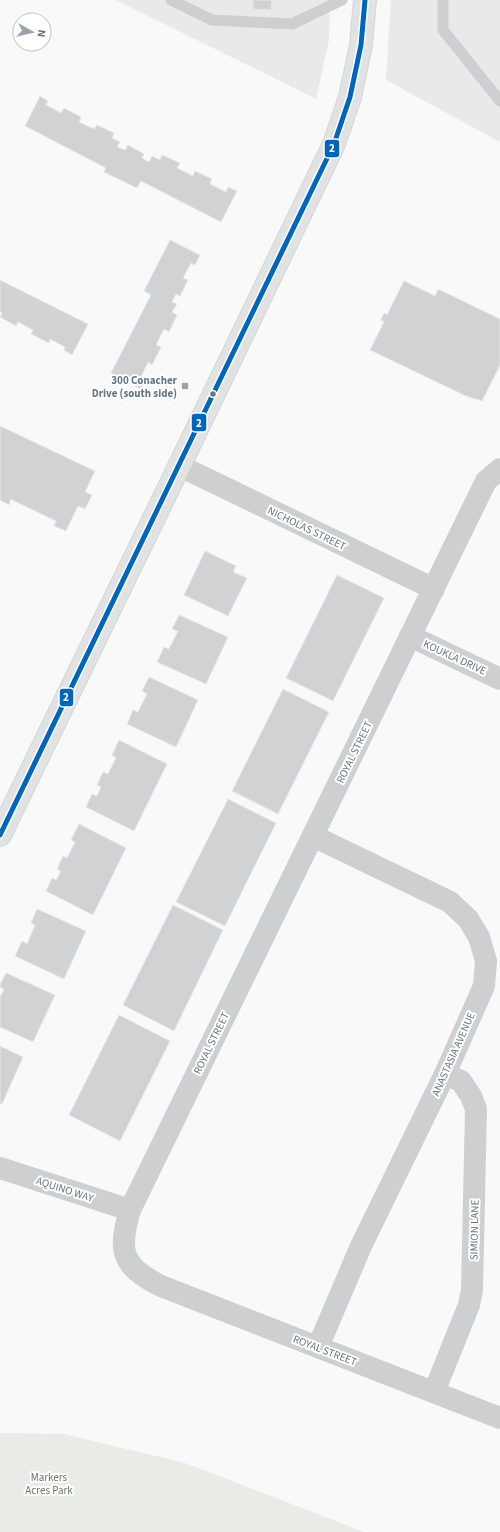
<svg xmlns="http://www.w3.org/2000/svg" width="500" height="1532" font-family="'Source Sans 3',sans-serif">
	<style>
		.built { fill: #e8e9e9 }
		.green { fill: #e8ebe6 }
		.building { fill: #d0d2d3; stroke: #e8e8e8 }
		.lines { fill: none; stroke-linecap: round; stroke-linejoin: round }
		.secondary-casing { stroke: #d5d6d7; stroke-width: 24 }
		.lane { stroke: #cecfd0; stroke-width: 11 }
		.street { stroke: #cecfd0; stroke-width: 22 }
		.secondary { stroke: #e1e2e2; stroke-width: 22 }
		.bus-1-casing { stroke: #fff; stroke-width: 8 }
		.bus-1 { stroke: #0065bd; stroke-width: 5 }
		.poi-dot { fill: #99a4ac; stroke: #fff; stroke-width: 1.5 }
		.bus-dot { fill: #657683; stroke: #fff; stroke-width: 1.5 }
		.labels { text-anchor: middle; stroke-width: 4; stroke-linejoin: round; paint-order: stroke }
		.poi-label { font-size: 11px; font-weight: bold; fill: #657683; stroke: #fff; text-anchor: end }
		.street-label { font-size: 11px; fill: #657683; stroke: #fff }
		.park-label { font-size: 11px; fill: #687a64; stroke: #fff }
		.line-badge { stroke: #fff; stroke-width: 1.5 }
		.badge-label { font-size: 11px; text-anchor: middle; font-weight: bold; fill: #fff }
	</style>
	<rect width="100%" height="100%" fill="#f9f9f9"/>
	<!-- built -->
	<g class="built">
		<polygon points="116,0 330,0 329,40 316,99"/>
		<polygon points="391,0 500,0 500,142 386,80"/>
	</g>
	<!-- green -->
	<polygon class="green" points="0,1433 64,1434 185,1463 364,1532 0,1532"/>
	<!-- building -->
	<g class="building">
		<polygon points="253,0 272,0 271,10 253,9"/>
		<polygon points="40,96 48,101 46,105 61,113 64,108 81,117 79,122 94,129 97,125 114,133 112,138 120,142 117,147 125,150 128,145 144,154 142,158 149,162 152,156 160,160 162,155 180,163 177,168 193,176 195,171 212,179 210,184 226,192 228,187 237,191 221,222 141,181 137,188 104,172 106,168 25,126"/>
		<polygon points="170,240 200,255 195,265 191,263 183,278 188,280 180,296 176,294 172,302 177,304 172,312 177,315 169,332 164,329 156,345 161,347 152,365 148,362 141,377 146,380 141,389 111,373 151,295 144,291"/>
		<polygon points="0,280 88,324 72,355 64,350 65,347 50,339 49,343 31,334 33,330 18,322 16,326 0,317 2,313 0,312"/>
		<polygon points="404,281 435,296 438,289 500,319 500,365 482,401 466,396 370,350 384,322 381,320 381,319 384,313 387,315"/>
		<polygon points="0,426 95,471 85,492 92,495 85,509 78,506 66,531 54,526 56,521 12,500 11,499 9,505 0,500"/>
		<polygon points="205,551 236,566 233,572 247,578 228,616 184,595"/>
		<polygon points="337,575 384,598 333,701 286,678"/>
		<polygon points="179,615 228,637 206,684 157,662 164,647 169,649 178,631 172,629"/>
		<polygon points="149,677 198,700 176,747 127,724 133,710 138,712 147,694 142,691"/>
		<polygon points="283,689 329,712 278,814 232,791"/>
		<polygon points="119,740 167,764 134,831 86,807 92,794 97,796 101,787 97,785 103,772 108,774 116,758 112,755"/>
		<polygon points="228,799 276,823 225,926 176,902"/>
		<polygon points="79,824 126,848 93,915 46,891 52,878 56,880 61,871 57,869 63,856 67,858 75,842 71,840"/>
		<polygon points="173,905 223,930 174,1031 123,1005"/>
		<polygon points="37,909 86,931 64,979 15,956 22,941 27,944 35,925 31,923"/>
		<polygon points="6,973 55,995 33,1042 0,1027 0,997 4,989 0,987 0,985"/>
		<polygon points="119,1015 170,1041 120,1141 69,1115"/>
		<polygon points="0,1046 23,1057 2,1104 0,1104"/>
	</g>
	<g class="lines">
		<!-- secondary casing -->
		<g class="secondary-casing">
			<polyline id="secondary" points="0,835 174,477 334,144 350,97 361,45 365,0"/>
		</g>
		<!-- lane -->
		<g class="lane">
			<polyline points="171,0 212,20 292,24 342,0"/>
			<polyline points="443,0 443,30 500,101"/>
		</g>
		<!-- street -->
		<g class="street">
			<polyline points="180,466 434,589"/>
			<path d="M 500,469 L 486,481 L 130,1210 C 118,1251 121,1266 161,1286 L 500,1418"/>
			<polyline points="410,636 500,679"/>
			<polyline points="313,836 450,902 468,919 479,937 486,961 484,986 445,1074 361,1246 318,1347"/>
			<polyline points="0,1168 130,1210"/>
			<polyline points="434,1392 469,1305 472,1290 476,1109 471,1096 461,1081 445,1074"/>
		</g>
		<!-- secondary -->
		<use href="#secondary" class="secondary"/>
		<!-- bus-1 casing -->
		<g class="bus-1-casing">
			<polyline id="bus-1" points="0,835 334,144 350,97 361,45 365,0"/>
		</g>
		<!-- bus-1 -->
		<use href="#bus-1" class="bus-1"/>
	</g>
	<!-- markers -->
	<rect class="poi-dot" x="181" y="382" width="8" height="8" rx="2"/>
	<circle class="bus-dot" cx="213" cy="394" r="3.5"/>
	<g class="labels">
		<!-- poi labels -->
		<g class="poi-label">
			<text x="177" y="384">300 Conacher<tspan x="177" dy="13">Drive (south side)</tspan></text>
		</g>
		<!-- street labels -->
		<g class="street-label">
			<text transform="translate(307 528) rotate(26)" y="4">NICHOLAS STREET</text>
			<text transform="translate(455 657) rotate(25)" y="4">KOUKLA DRIVE</text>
			<text transform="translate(354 752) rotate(-64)" y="4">ROYAL STREET</text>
			<text transform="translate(211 1043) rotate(-64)" y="4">ROYAL STREET</text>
			<text transform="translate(453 1054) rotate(-66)" y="4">ANASTASIA AVENUE</text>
			<text transform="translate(65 1189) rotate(18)" y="4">AQUINO WAY</text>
			<text transform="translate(474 1230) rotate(-89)" y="4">SIMION LANE</text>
			<text transform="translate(325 1350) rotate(21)" y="4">ROYAL STREET</text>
		</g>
		<!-- park labels -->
		<g class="park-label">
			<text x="49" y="1481">Markers<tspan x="49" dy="13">Acres Park</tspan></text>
		</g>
	</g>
	<g class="line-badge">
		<rect x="324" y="139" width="16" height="19" rx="4" fill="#0065bd"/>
		<rect x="191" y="413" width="16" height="19" rx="4" fill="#0065bd"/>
		<rect x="59" y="688" width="15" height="19" rx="4" fill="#0065bd"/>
	</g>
	<g class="badge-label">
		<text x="332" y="152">2</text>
		<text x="199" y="427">2</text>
		<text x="66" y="701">2</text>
	</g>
	<!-- north arrow -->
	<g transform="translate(32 32) rotate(98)"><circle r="19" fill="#ffffff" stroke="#c1c8cd"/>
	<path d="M0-3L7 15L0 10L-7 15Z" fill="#99a4ac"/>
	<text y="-6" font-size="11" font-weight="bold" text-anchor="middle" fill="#657683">N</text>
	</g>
</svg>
